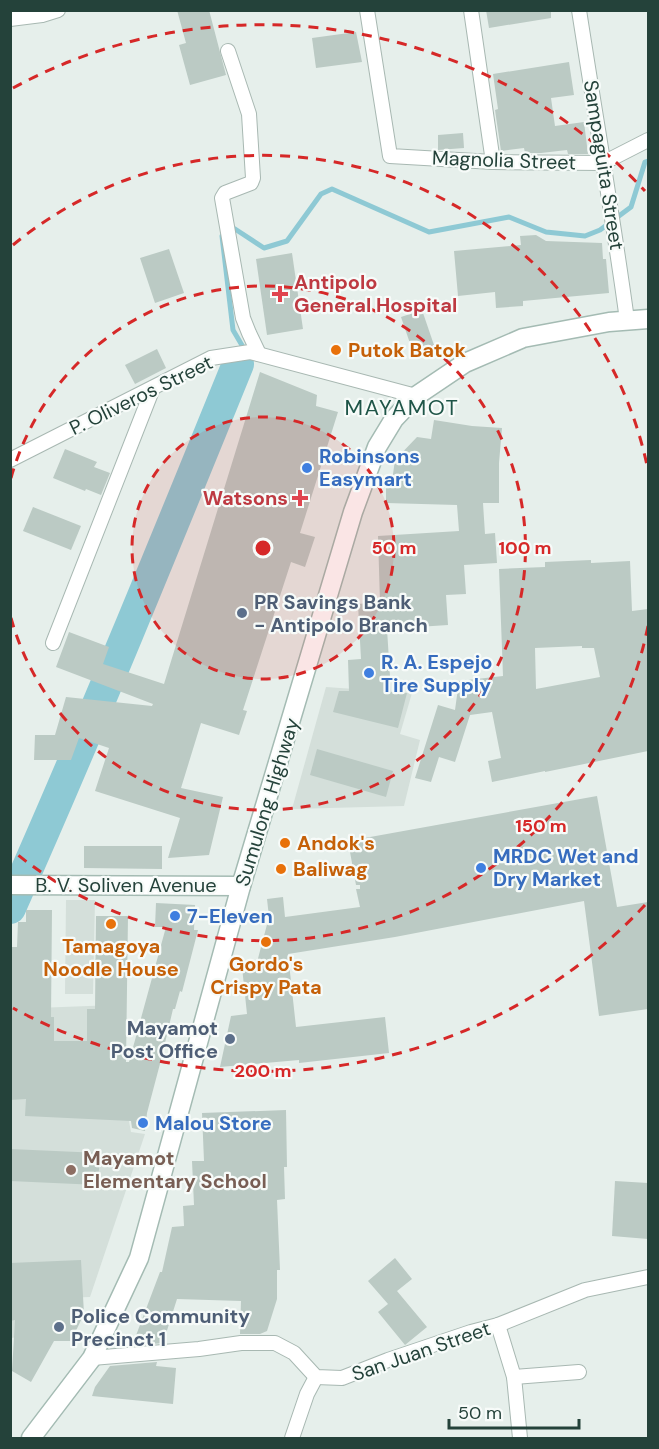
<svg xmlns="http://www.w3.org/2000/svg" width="659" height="1449" font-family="'DM Sans',sans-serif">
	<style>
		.built { fill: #d4dfda }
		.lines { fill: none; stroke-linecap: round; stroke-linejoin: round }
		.stream { stroke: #8ec9d4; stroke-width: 5 }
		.river { stroke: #8ec9d4; stroke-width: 32 }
		.building { fill: #bbcac4; fill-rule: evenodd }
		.street-casing { stroke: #a8b8b2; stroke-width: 16 }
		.secondary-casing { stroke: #a4bbb3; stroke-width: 21 }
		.street { stroke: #fff; stroke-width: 14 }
		.secondary { stroke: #fff; stroke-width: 18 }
		.ring { fill: none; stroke: #d62828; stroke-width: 3; stroke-dasharray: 10 8 }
		.health-dot { fill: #e0444e; stroke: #f7fbf9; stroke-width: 2 }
		.food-dot { fill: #e8710a; stroke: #f7fbf9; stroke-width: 2 }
		.shop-dot { fill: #3f7fe0; stroke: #f7fbf9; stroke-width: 2 }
		.service-dot { fill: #5c6f8a; stroke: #f7fbf9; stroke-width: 2 }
		.education-dot { fill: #8d6e63; stroke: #f7fbf9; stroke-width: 2 }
		.labels { text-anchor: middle; stroke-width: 4.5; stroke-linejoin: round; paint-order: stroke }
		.street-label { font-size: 20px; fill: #24423a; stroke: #f7fbf9 }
		.health-label { font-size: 20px; font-weight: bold; fill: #be3a42; stroke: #f7fbf9; text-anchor: start }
		.food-label { font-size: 20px; font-weight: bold; fill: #c56008; stroke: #f7fbf9; text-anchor: start }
		.shop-label { font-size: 20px; font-weight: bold; fill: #366cbe; stroke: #f7fbf9; text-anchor: start }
		.service-label { font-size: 20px; font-weight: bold; fill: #4e5e75; stroke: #f7fbf9; text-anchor: start }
		.education-label { font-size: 20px; font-weight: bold; fill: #785e54; stroke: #f7fbf9; text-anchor: start }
		.quarter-label { font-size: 22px; letter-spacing: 1.5px; fill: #1f5548; stroke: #f7fbf9 }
		.centre { fill: #d62828; stroke: #f7fbf9; stroke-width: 3 }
		.ring-label { font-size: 18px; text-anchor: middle; font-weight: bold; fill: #d62828; stroke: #f7fbf9; stroke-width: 4.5; stroke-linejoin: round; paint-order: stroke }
	</style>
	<rect width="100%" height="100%" fill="#e6efeb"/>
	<!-- built -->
	<g class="built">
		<polygon points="326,687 412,693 400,734 420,740 404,806 292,809"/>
		<polygon points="66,900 95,900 93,994 65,994"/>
		<polygon points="115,1005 127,1111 131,1132 145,1134 90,1297 29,1299 26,1336 11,1338 10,1009"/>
	</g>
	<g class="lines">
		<!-- stream -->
		<g class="stream">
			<polyline points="235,229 264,248 287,241 321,194 332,189 429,232 509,217 546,232 585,236 600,230 631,207 645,162 648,161"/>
			<polyline points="222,236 233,330 243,347"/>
		</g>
		<!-- river -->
		<path class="river" d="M 10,908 C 90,728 164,546 238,364"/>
	</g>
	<!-- building -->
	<g class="building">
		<polygon points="177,10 209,10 226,75 190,85 179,45 186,43"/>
		<polygon points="486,10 551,10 551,18 489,28"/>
		<polygon points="356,32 362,62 316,68 312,38"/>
		<polygon points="569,62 574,95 551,98 555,126 584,122 588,154 568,154 567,150 541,153 525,153 524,148 501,151 495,110 498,109 493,74"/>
		<polygon points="463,133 464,148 438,150 438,135"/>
		<polygon points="536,235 546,241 602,243 603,259 606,259 609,293 523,301 523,306 496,308 495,292 458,296 454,251 521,245 520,236"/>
		<polygon points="169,249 184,293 155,303 140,258"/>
		<polygon points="292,253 303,329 267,335 256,259"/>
		<polygon points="422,310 435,348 414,355 401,317"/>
		<polygon points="157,349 166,368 135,384 125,365"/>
		<polygon points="260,372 317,395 316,406 338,412 300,533 315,537 305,567 291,562 243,710 247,711 239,735 201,723 181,788 223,797 209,855 168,858 180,818 95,791 109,748 79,738 71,760 34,760 35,735 55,735 66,697 152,706 153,704 56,667 69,632 109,647 103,664 164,684"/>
		<polygon points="434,420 472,426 502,428 499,463 499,503 483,503 485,534 495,533 497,563 464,565 466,594 446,595 448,625 387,629 391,692 407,693 398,728 333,712 339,691 349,691 348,660 361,659 358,604 380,602 378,536 459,531 457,505 386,503 386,487 391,488 395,460 417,437 431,439"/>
		<polygon points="65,449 97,462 94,467 110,473 101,495 86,489 85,491 53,478"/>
		<polygon points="33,507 81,526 71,550 23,531"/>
		<path d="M 591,560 L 591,563 L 630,561 L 632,611 L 648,609 L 648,751 L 545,772 L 545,771 L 492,782 L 488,761 L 501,758 L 492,712 L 470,715 L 455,762 L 439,757 L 431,782 L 415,778 L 438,705 L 455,710 L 459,681 L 503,676 L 499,569 L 545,567 L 545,562 ZM 582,646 L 582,648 L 594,648 L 600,677 L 536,689 L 535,648 Z"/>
		<polygon points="317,749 393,771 386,797 310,775"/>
		<polygon points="597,796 617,907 648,902 648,1009 599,1016 584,901 395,937 288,954 296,1027 385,1017 389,1053 299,1063 299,1060 220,1067 231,1016 247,1014 242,967 256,966 269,917 267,899 283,897 285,917 360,907 356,889 360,889 360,885 356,885 348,841"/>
		<polygon points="84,846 162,846 162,869 84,868"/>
		<polygon points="156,903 195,905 194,930 198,930 182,992 180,991 175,1009 173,1009 161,1060 147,1113 145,1131 132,1128 131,1121 25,1116 26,1099 10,1100 10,947 17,947 18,922 26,922 26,910 52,910 51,1017 54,1017 54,1041 87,1041 87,1009 95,1009 96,916 128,916 126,1062 129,1062 166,927 155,927"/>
		<polygon points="286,1110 287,1167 284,1167 285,1199 277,1200 280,1270 277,1270 277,1299 267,1331 260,1334 240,1334 241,1301 177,1299 163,1343 132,1346 160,1272 162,1272 172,1227 184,1226 183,1206 194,1205 192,1161 204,1161 202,1113"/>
		<polygon points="10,1149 100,1153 98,1185 10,1181"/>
		<polygon points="615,1181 648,1183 648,1239 612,1236"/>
		<polygon points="395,1258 412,1279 397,1291 427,1327 405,1345 378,1312 388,1304 368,1281"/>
		<polygon points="81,1260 84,1314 71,1341 54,1341 31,1382 12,1371 15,1320 10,1321 10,1263"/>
		<polygon points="157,1362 156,1366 176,1368 173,1404 92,1396 95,1387 110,1366"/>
	</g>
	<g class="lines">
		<!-- street casing -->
		<g class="street-casing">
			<g id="street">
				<polyline points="367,10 390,156 493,162 603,163 648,140"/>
				<polyline points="471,10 493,162"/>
				<path d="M 579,10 C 595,114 613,217 627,320"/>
				<polyline points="10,19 42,15 58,10"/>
				<polyline points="228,51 249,114 253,178 251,183 225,193 222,198 243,318 249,333 259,354"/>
				<polyline points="10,460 211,358 250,352 416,396"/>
				<polyline points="53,643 153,388"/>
				<polyline points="498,1325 514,1377 520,1438"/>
				<polyline points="92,1358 199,1349 241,1343 275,1343 294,1353 316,1377 342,1378 388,1360 471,1332 498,1325 585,1290 648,1277"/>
				<polyline points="514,1377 579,1372"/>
				<polyline points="292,1438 307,1394 316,1377"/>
			</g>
		</g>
		<!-- secondary casing -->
		<g class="secondary-casing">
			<g id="secondary">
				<polyline points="10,885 241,886"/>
				<polyline points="31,1438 92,1358 139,1258 241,886 353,512 377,447 394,419 416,396 465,363 523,338 609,322 648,319"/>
			</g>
		</g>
		<!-- street -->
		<use href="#street" class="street"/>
		<!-- secondary -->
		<use href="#secondary" class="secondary"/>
	</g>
	<!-- distance rings -->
	<circle cx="263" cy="548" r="131" fill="#d62828" fill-opacity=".12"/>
	<g class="ring">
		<circle cx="263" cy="548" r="131"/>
		<path d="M11 478A262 262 0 1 1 11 618"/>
		<path d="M648 626A393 393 0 0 1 13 851M13 245A393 393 0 0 1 648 470"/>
		<path d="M645 905A523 523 0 0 1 13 1008M13 88A523 523 0 0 1 645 191"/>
	</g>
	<!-- markers -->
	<g class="health-dot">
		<path d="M277 285h6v6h6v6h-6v6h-6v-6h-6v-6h6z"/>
		<path d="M297 489h6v6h6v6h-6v6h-6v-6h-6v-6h6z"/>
	</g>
	<g class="food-dot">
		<circle cx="336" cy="350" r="6"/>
		<circle cx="285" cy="843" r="6"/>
		<circle cx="281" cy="869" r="6"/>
		<circle cx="111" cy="924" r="6"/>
		<circle cx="266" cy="942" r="6"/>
	</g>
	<g class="shop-dot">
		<circle cx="307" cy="468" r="6"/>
		<circle cx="369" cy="673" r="6"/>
		<circle cx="481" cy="868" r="6"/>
		<circle cx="175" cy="916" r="6"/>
		<circle cx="143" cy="1123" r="6"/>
	</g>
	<g class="service-dot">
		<circle cx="242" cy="613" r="6"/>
		<circle cx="230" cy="1039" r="6"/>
		<circle cx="59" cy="1327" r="6"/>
	</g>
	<circle class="education-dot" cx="71" cy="1170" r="6"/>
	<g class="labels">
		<!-- street labels -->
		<g class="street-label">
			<text transform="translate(504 160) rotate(2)" y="7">Magnolia Street</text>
			<text transform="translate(604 165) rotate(81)" y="7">Sampaguita Street</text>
			<text transform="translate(141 395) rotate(-26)" y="7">P. Oliveros Street</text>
			<text transform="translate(267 802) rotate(-73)" y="7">Sumulong Highway</text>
			<text x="126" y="892">B. V. Soliven Avenue</text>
			<text transform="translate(421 1351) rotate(-19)" y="7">San Juan Street</text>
		</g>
		<!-- health labels -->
		<g class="health-label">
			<text x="294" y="289">Antipolo<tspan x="294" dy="23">General Hospital</tspan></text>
			<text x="288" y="505" text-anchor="end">Watsons</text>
		</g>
		<!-- food labels -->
		<g class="food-label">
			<text x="348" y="357">Putok Batok</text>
			<text x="297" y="850">Andok's</text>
			<text x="293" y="876">Baliwag</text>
			<text x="111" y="953" text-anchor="middle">Tamagoya<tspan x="111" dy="23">Noodle House</tspan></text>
			<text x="266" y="971" text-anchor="middle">Gordo's<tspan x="266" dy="23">Crispy Pata</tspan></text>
		</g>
		<!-- shop labels -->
		<g class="shop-label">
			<text x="319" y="463">Robinsons<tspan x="319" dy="23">Easymart</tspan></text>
			<text x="381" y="669">R. A. Espejo<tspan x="381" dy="23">Tire Supply</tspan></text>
			<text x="493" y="863">MRDC Wet and<tspan x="493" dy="23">Dry Market</tspan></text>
			<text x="187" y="923">7-Eleven</text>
			<text x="155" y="1130">Malou Store</text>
		</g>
		<!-- service labels -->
		<g class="service-label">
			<text x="254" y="609">PR Savings Bank<tspan x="254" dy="23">- Antipolo Branch</tspan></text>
			<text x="218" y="1035" text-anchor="end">Mayamot<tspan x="218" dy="23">Post Office</tspan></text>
			<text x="71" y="1323">Police Community<tspan x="71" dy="23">Precinct 1</tspan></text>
		</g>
		<!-- education labels -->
		<g class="education-label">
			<text x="83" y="1165">Mayamot<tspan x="83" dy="23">Elementary School</tspan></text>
		</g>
		<!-- quarter labels -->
		<g class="quarter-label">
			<text x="402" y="415">MAYAMOT</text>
		</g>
	</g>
	<circle cx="263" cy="548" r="9" class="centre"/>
	<g class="ring-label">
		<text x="394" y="554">50 m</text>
		<text x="525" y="554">100 m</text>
		<text x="541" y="832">150 m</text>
		<text x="263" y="1077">200 m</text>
	</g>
	<!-- border -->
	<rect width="659" height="1449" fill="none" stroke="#24423a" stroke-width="24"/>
	<!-- scale -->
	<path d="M449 1419v9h130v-9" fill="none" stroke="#24423a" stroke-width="3"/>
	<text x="458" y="1419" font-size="18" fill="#24423a" stroke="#f7fbf9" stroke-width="4.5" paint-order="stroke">50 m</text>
</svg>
